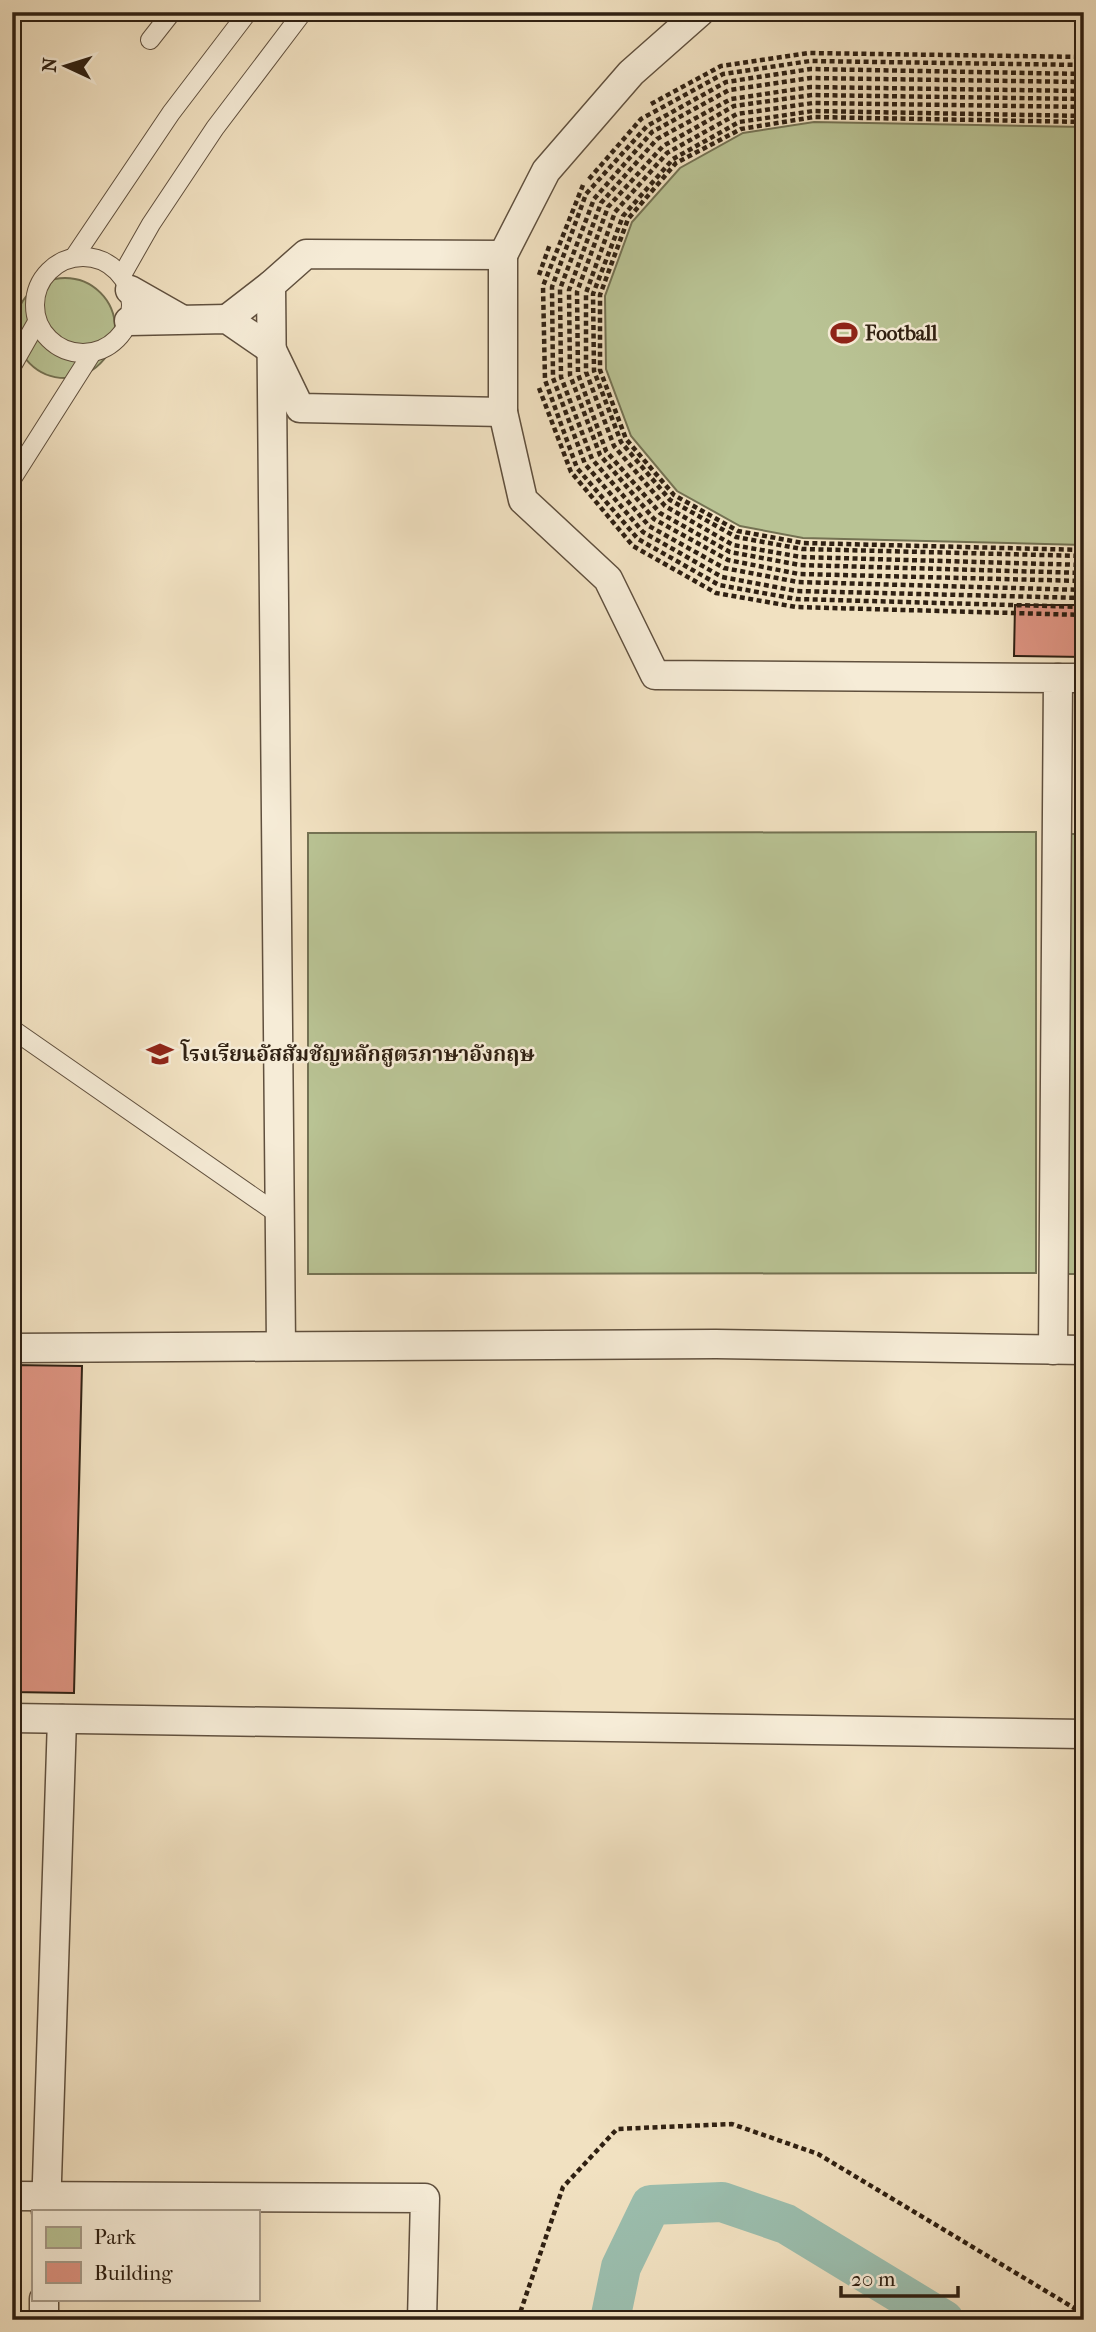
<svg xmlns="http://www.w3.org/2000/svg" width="1096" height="2332" font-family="'IM FELL French Canon','Noto Serif Thai',serif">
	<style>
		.green { fill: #b9c394; stroke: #747253; stroke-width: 2 }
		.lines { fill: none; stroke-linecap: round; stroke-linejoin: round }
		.canal { stroke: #9bbeae; stroke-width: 40 }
		.building { fill: #dd9381; stroke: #2f2012; stroke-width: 2 }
		.service-casing { stroke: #60503e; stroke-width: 20 }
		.pedestrian-casing { stroke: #60503e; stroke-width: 31 }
		.path { stroke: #2f2012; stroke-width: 4.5; stroke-dasharray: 5 3.5; stroke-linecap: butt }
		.service { stroke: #f6ecd7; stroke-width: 18 }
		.pedestrian { stroke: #f6ecd7; stroke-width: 28 }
		.labels { text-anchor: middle; stroke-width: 5; stroke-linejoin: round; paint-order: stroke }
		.poi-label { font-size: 21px; font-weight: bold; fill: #2f2012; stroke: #f6ecd7; text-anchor: start }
	</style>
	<rect width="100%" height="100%" fill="#f1e1c1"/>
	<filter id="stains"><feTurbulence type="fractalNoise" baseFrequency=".00286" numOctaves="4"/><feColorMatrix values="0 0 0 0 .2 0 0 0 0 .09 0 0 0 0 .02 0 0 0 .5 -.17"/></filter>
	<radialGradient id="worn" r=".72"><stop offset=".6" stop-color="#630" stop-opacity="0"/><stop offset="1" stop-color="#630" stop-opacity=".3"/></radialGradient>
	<!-- green -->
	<g class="green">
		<polygon points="814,122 1084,127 1084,545 803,538 740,526 677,491 631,436 606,369 605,296 632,222 680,168 743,133"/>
		<circle cx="65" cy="328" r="50"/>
		<polygon points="1036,832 1036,1273 308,1274 308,833"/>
		<polygon points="1067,834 1084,834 1084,1274 1064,1274"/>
	</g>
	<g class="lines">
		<!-- canal -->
		<polyline class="canal" points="610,2320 621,2267 651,2205 722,2202 786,2224 944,2320"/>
	</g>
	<!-- building -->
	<g class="building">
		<polygon points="1015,605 1084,605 1084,657 1014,656"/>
		<polygon points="12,1365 82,1366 74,1693 12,1692"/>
	</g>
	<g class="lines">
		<!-- service casing -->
		<g class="service-casing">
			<g id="service">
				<polyline points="150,40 172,12"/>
				<circle cx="83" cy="305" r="48"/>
				<polyline points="74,257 171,113 248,12"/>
				<polyline points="122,275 151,224 215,128 303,12"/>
				<polyline points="12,366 37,322"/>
				<polyline points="12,479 92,353"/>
				<polyline points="12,1029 278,1214"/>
			</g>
		</g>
		<!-- pedestrian casing -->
		<g class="pedestrian-casing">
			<g id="pedestrian">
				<polyline points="130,290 181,319"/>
				<polyline points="227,319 271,285"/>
				<polyline points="129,321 227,319 272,350 300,408 503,412 503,255"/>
				<polyline points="503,412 523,500 608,579 655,675 1058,678 1053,1350"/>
				<polyline points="1058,678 1084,678"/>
				<polyline points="281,1346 271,285 306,254 503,255 546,171 631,73 700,12"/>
				<polyline points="12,1348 716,1344 1084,1350"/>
				<polyline points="12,1718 1084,1734"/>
				<polyline points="12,2196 425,2198 422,2320"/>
				<polyline points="46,2211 62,1719"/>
				<polyline points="44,2320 44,2299"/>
			</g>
		</g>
		<!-- path -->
		<g class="path">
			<polyline points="1084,74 811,69 726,82 647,126 586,194 552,287 553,378 585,464 643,532 722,577 797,591 1084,598"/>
			<polyline points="1084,82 811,78 729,90 652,132 594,199 560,289 561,377 592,459 649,526 724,568 798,582 1084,590"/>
			<polyline points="1084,91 811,87 731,99 657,139 601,203 569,290 570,375 600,455 654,519 728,560 799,574 1084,581"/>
			<polyline points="1084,99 812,95 734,106 663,146 608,207 577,292 578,374 606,451 660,513 730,552 800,565 1084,573"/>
			<polyline points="651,104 721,66 809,53 1084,57"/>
			<polyline points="1084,107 813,103 737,114 667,153 615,212 586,293 586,372 614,446 665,506 733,545 801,557 1084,565"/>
			<polyline points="1084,116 813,111 739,122 673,159 623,216 593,294 594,371 621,442 670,500 736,537 802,549 1084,556"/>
			<polyline points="1084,122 814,117 741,129 676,163 628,219 600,295 600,370 626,439 674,495 738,531 803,543 1084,550"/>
			<polyline points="589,179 641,119 723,74 810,61 1084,65"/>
			<polyline points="583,185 543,286 545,380 577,468 638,539 719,585 796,599 1084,607"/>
			<polyline points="539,275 550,244"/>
			<polyline points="539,388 571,472 633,546 716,593 796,607 1084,615"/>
			<polyline points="521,2320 520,2313 563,2187 617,2129 732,2124 818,2154 1084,2314"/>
		</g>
		<!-- service -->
		<use href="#service" class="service"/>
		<!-- pedestrian -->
		<use href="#pedestrian" class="pedestrian"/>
	</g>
	<!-- icons -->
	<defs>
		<g id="stadium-bare" transform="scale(2.1)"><path d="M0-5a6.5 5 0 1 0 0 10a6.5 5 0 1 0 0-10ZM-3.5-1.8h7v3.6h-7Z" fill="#8f2418" stroke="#f6ecd7" stroke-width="2.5" paint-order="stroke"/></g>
		<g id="school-bare" transform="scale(2.1)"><path d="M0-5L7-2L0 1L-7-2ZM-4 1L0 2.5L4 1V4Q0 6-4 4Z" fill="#8f2418" stroke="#f6ecd7" stroke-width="2.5" paint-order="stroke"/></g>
	</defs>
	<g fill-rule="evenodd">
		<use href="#stadium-bare" x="844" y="333"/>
		<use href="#school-bare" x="160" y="1054"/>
	</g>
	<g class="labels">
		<!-- poi labels -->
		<g class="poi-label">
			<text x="865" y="340">Football</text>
			<text x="181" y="1061">โรงเรียนอัสสัมชัญหลักสูตรภาษาอังกฤษ</text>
		</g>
	</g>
	<!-- margin -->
	<rect width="1096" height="2332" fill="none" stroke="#f1e1c1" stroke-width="42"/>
	<rect x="14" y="14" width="1068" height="2304" fill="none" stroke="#2f2012" stroke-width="3.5"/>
	<rect x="21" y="21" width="1054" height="2290" fill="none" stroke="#2f2012" stroke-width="2"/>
	<!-- legend -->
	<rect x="32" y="2210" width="228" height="91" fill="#f6ecd7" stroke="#a69a88" stroke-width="2"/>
	<rect x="46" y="2227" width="35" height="21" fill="#b9c394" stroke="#a69a88" stroke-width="2"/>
	<text x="94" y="2244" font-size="21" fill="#2f2012">Park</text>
	<rect x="46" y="2262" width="35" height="21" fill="#dd9381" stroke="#a69a88" stroke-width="2"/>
	<text x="94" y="2280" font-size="21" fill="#2f2012">Building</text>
	<!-- north arrow -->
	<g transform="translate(66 66) rotate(274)" stroke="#f6ecd7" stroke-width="5" paint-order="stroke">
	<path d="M0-5L12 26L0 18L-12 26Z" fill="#2f2012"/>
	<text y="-10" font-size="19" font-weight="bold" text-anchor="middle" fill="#2f2012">N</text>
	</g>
	<!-- scale -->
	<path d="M841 2286v10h117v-10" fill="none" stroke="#2f2012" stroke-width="3.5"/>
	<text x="851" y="2286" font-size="21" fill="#2f2012" stroke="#f6ecd7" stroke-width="5" paint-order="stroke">20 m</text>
	<rect width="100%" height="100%" filter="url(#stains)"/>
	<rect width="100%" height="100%" fill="url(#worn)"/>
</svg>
